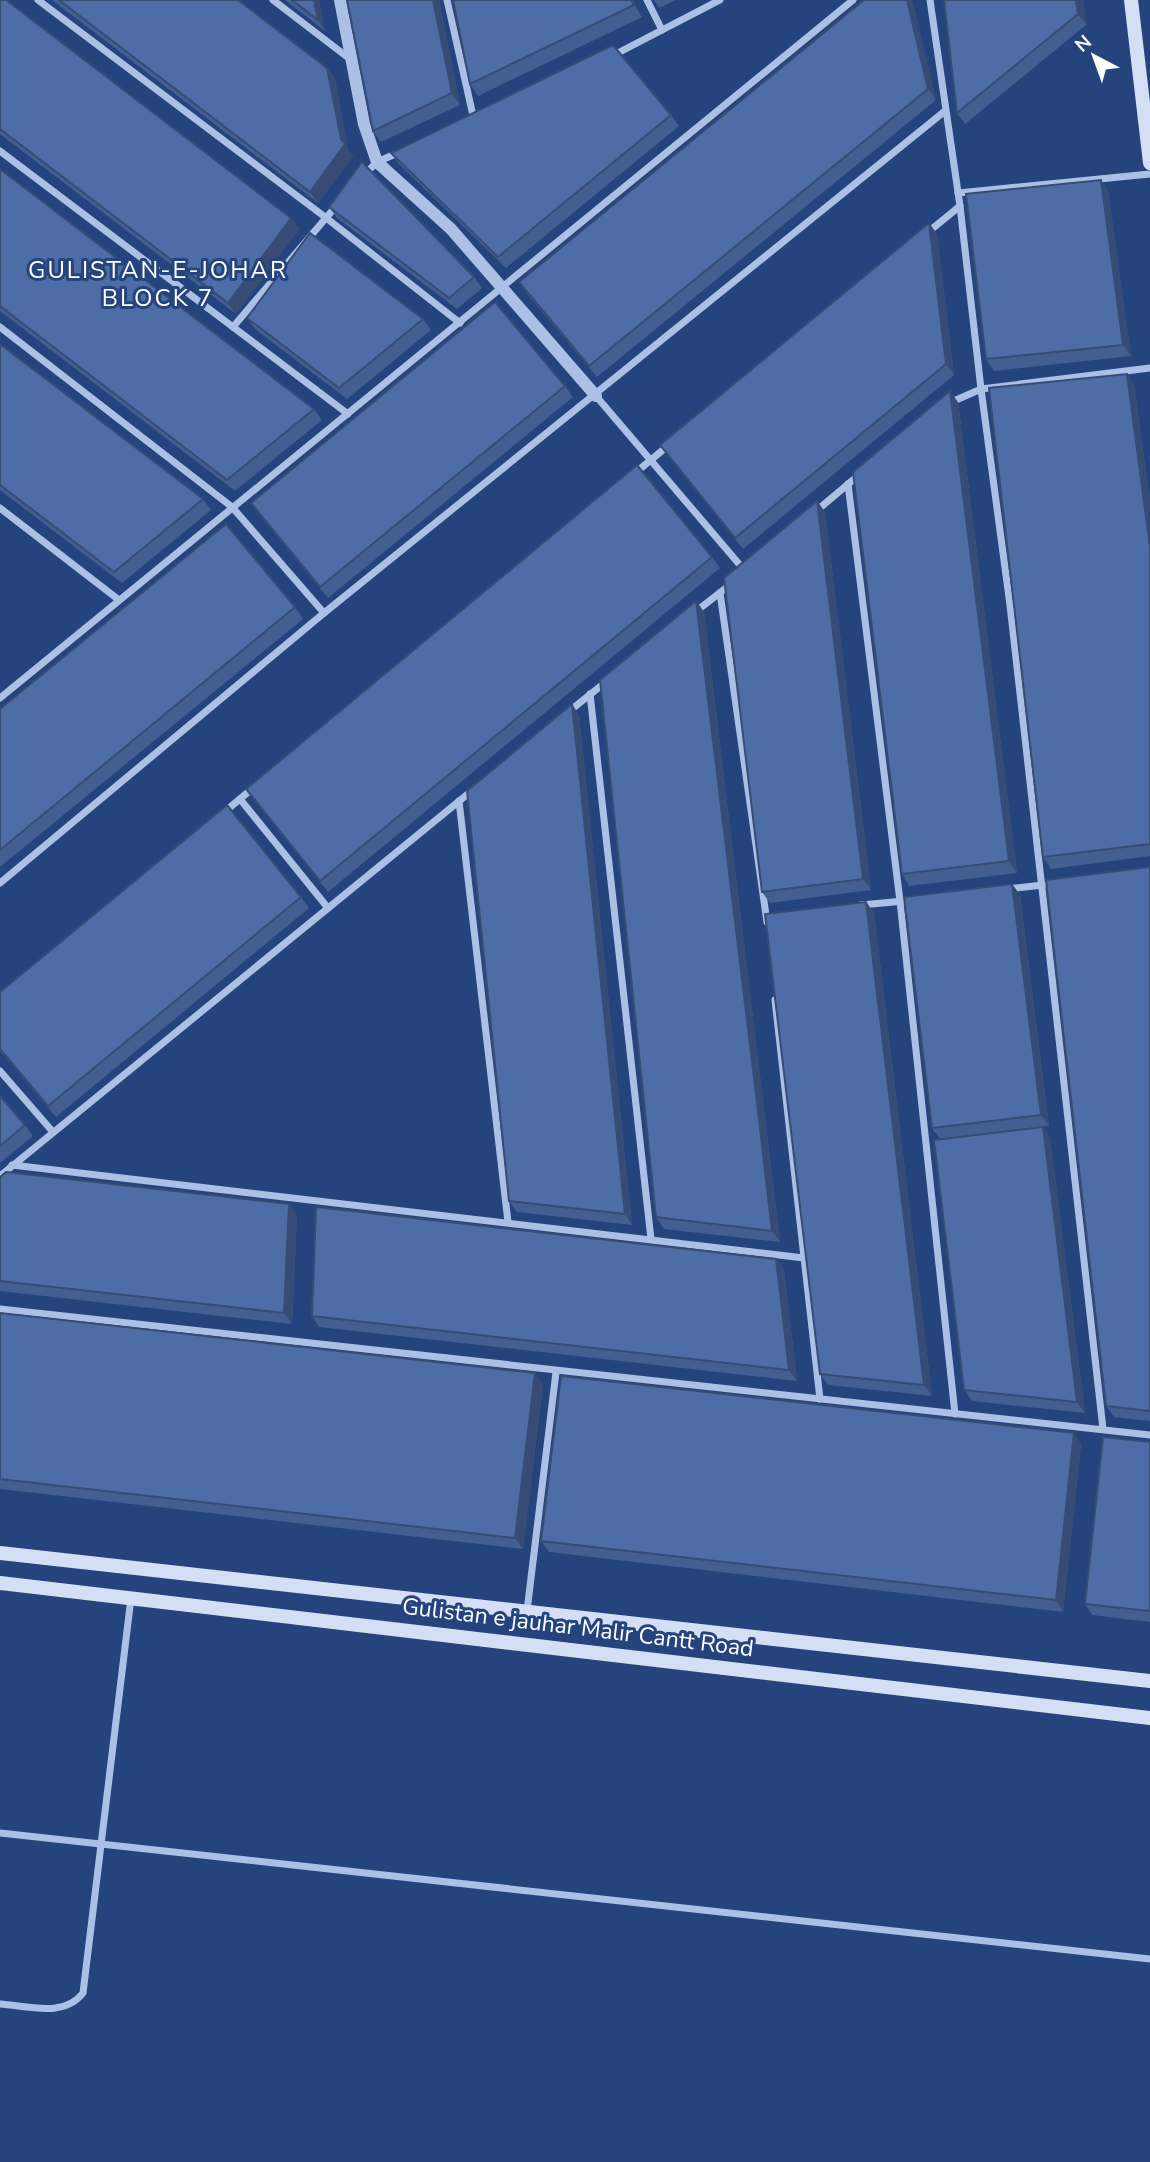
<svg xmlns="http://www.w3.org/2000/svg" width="1150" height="2162" font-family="'Nunito Sans',sans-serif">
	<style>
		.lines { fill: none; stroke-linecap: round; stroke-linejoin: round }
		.minor { stroke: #abc0e5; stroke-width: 7 }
		.tertiary { stroke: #abc0e5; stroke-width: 12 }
		.secondary { stroke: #d4dff5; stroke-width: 14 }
		.wall { fill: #435e90 }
		.shaded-wall { fill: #374c75 }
		.building { fill: #4e6da7; stroke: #374c75; stroke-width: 2 }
		.labels { text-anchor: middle; stroke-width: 6; stroke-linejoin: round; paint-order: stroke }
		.street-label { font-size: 23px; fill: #fff; stroke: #25447e }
		.neighbourhood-label { font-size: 24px; letter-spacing: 2px; fill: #fff; stroke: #25447e }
	</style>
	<rect width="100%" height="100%" fill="#25447e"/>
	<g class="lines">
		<!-- minor -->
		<g class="minor">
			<polyline points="38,0 325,217 460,323"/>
			<polyline points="273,0 350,59"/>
			<polyline points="447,0 474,120"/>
			<polyline points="647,0 662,30"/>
			<polyline points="930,0 960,206 981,389 1010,605 1103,1429"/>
			<polyline points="612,56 720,0"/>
			<polyline points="0,151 348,414"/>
			<polyline points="364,175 377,162 400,152"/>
			<polyline points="958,193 1150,174"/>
			<polyline points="927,233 960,206"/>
			<polyline points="0,327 232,507 324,613"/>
			<polyline points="233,327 337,205"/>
			<polyline points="596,396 745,571"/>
			<polyline points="947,404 981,389 1150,368"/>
			<polyline points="635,473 669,445"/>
			<polyline points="848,484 900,901 955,1414"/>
			<polyline points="0,508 119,600"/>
			<polyline points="815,512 859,475"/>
			<polyline points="720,593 767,922"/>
			<polyline points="694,613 731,584"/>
			<polyline points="590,694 651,1239"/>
			<polyline points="0,698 853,0"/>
			<polyline points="567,713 607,681"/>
			<polyline points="240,799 328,908"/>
			<polyline points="459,801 508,1222"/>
			<polyline points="222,814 253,788"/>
			<polyline points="0,883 324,613 945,111"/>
			<polyline points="1007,889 1043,885"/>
			<polyline points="861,905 904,901"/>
			<polyline points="775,1000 820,1399"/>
			<polyline points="0,1071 53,1132"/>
			<polyline points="12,1165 804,1258"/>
			<polyline points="0,1176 474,789"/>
			<polyline points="0,1309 1150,1435"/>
			<polyline points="527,1611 556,1372"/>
			<polyline points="0,1833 1150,1959"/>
			<path d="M 0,2004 C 28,2006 64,2018 83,1993 L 131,1598"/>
		</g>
		<!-- tertiary -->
		<polyline class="tertiary" points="340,0 364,124 377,162 451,229 596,396"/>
		<!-- secondary -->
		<g class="secondary">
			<polyline points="1131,0 1150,163"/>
			<polyline points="0,1553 1150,1681"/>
			<polyline points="0,1583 1150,1718"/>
		</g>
	</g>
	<!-- wall -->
	<g class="wall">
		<polygon points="0,0 291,218 299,229 236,314 0,134"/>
		<polygon points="52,0 238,0 327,68 335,79 348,150 353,156 318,203"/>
		<polygon points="285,0 319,0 325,31"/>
		<polygon points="439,0 460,105 381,142 373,131"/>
		<polygon points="453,0 633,0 642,17 478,96 470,84"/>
		<polygon points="654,0 676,0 659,8"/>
		<polygon points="912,0 936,100 597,377 527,294 519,282"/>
		<polygon points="944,0 1083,0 1086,25 965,124 957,113"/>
		<polygon points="671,115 679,126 506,268 399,164 391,153"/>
		<polygon points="0,169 314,409 322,420 235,491 0,311"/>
		<polygon points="1101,180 1108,191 1131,356 994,371 986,359"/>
		<polygon points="329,207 474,277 482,288 457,309 337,218"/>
		<polygon points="929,223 937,234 954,375 743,549 660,445"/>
		<polygon points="247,318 423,319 431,330 347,399 255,329"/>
		<polygon points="0,344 203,499 211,510 122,583 0,490"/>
		<polygon points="1127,374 1134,385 1150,501 1150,856 1051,869 1043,857"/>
		<polygon points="565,386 573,397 328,598 259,514 251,503"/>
		<polygon points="958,402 1017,873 909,886 902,874"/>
		<polygon points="817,501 825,512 871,890 770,903 762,892"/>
		<polygon points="712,557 720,568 328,892 246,789"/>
		<polygon points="696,601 704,612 780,1242 664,1229 656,1217"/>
		<polygon points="295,607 303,619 0,867 0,709"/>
		<polygon points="579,715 632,1225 517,1212 509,1201"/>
		<polygon points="1150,867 1150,1421 1114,1417 1106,1406"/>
		<polygon points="1012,884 1020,895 1049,1126 940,1139 932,1128"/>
		<polygon points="301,897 309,908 56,1117 0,1051 0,992"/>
		<polygon points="866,902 874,913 932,1396 828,1385 820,1374"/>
		<polygon points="0,1096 25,1125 33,1136 0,1163"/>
		<polygon points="1043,1127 1050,1138 1085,1413 972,1401 964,1390"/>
		<polygon points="0,1177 297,1215 292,1324 0,1291"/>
		<polygon points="776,1259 784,1270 797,1381 319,1327 312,1316"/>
		<polygon points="0,1313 543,1384 523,1549 0,1489"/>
		<polygon points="1150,1442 1150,1622 1092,1615 1085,1604"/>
		<polygon points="1081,1444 1063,1612 549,1552 541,1541"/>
	</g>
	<!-- shaded-wall -->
	<g class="shaded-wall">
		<polygon points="314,0 319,0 325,31 318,20"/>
		<polygon points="433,0 439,0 460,105 452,93"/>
		<polygon points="631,0 633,0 642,17 634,5"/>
		<polygon points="907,0 912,0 936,100 928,89"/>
		<polygon points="1076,0 1083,0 1086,25 1078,14"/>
		<polygon points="327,68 335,79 348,150 353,156 318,203 310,192 341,139"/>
		<polygon points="1101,180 1108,191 1131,356 1123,345"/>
		<polygon points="291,218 299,229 236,314 228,303"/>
		<polygon points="929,223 937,234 954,375 946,364"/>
		<polygon points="1127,374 1134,385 1150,501 1150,547"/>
		<polygon points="950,391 958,402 1017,873 1009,861"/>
		<polygon points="817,501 825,512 871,890 863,879"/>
		<polygon points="696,601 704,612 780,1242 772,1231"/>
		<polygon points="572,704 579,715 632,1225 625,1214"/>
		<polygon points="1012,884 1020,895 1049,1126 1041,1115"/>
		<polygon points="866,902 874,913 932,1396 924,1385"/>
		<polygon points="1043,1127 1050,1138 1085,1413 1077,1402"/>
		<polygon points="289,1204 297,1215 292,1324 284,1313"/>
		<polygon points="776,1259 784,1270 797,1381 789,1370"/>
		<polygon points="535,1373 543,1384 523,1549 515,1538"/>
		<polygon points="1074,1433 1081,1444 1063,1612 1056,1600"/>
	</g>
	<!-- building -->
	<g class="building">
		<polygon points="0,0 6,0 291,218 228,303 0,129"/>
		<polygon points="59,0 238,0 327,68 341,139 345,144 310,192"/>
		<polygon points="292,0 314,0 318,20"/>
		<polygon points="347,0 433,0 452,93 373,131"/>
		<polygon points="453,0 631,0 634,5 470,84"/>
		<polygon points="864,0 907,0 928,89 589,366 519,282"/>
		<polygon points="944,0 1076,0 1078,14 957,113"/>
		<polygon points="613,45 671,115 498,257 391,153"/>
		<polygon points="362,162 474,277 449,298 329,207"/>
		<polygon points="0,169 314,409 227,480 0,306"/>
		<polygon points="1101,180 1123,345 986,359 966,194"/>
		<polygon points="929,223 946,364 735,538 660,445"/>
		<polygon points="310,233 423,319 339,388 247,318"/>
		<polygon points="495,302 565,386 320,587 251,503"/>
		<polygon points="0,344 203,499 114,572 0,485"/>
		<polygon points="1127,374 1150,547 1150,844 1043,857 989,388"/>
		<polygon points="950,391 1009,861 902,874 853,472"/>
		<polygon points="637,465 712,557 320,881 246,789"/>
		<polygon points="817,501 863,879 762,892 724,578"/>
		<polygon points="226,524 295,607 0,850 0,709"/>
		<polygon points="696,601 755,1086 772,1231 656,1217 600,680"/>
		<polygon points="572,704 625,1214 509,1201 467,791"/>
		<polygon points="227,805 301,897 48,1106 0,1049 0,992"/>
		<polygon points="1150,867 1150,1411 1106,1406 1046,880"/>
		<polygon points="1012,884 1041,1115 932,1128 904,897"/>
		<polygon points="866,902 924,1385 820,1374 765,914"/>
		<polygon points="0,1096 25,1125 0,1146"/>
		<polygon points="1043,1127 1077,1402 964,1390 934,1140"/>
		<polygon points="6,1172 289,1204 284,1313 0,1281 0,1177"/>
		<polygon points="316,1207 776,1259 789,1370 312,1316"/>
		<polygon points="0,1313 535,1373 515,1538 0,1479"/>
		<polygon points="561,1376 1074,1433 1056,1600 541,1541"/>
		<polygon points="1103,1437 1150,1442 1150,1611 1085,1604"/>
	</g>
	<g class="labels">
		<!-- street labels -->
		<g class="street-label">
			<text transform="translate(578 1627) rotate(7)" y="8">Gulistan e jauhar Malir Cantt Road</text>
		</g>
		<!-- neighbourhood labels -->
		<g class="neighbourhood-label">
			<text x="158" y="278">GULISTAN-E-JOHAR<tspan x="158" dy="28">BLOCK 7</tspan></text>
		</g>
	</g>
	<!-- north arrow -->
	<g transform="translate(1094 56) rotate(319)" stroke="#25447e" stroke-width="5" paint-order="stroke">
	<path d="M0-5L12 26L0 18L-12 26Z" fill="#ffffff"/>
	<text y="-10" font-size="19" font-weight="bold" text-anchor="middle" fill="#ffffff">N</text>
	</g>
</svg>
